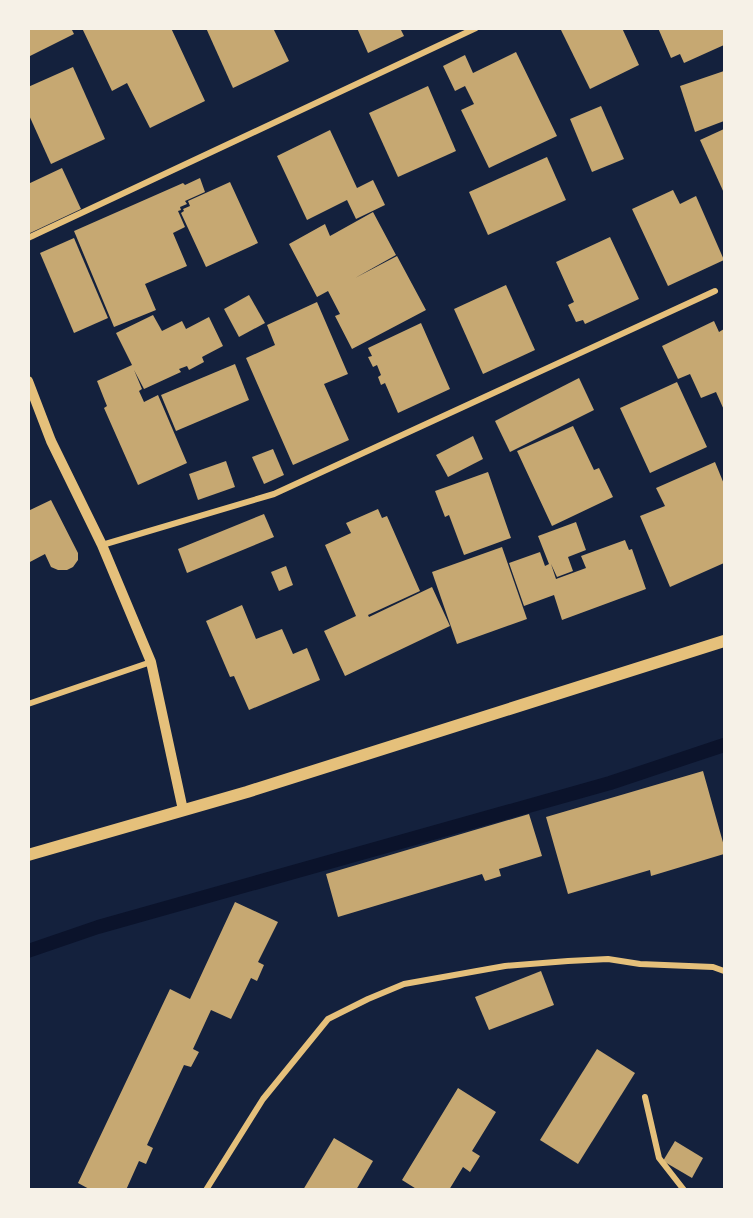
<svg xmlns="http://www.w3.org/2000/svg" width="753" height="1218" font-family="Inter,sans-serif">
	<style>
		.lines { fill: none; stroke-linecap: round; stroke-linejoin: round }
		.stream { stroke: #0b132b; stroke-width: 14 }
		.building { fill: #c6a872 }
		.minor { stroke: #e5c07b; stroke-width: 6 }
		.tertiary { stroke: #e5c07b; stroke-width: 10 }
		.secondary { stroke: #e5c07b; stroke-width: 12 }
	</style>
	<rect width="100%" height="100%" fill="#14213d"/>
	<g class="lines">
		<!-- stream -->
		<polyline class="stream" points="28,951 98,927 610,783 724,745"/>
	</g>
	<!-- building -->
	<g class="building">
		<polygon points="28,28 71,28 74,34 28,57"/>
		<polygon points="82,28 171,28 205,101 150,128 127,83 112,91"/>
		<polygon points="206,28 273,28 289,61 233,88"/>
		<polygon points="357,28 400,28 404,36 368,53"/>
		<polygon points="560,28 622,28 639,65 590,89"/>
		<polygon points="658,28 724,28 724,45 684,63 680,54 671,58"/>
		<polygon points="516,52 557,136 489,168 461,110 474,104 465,86 455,91 443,66 465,55 473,73"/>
		<polygon points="73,67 105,139 51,164 28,113 28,87"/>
		<polygon points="724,71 724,121 695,132 680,86"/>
		<polygon points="428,86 456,151 398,177 369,113"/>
		<polygon points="601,106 624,159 592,172 570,119"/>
		<polygon points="724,129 724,193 700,140"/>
		<polygon points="330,130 357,188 373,180 385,205 356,219 347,200 307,220 277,156"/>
		<polygon points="547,157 566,200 488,235 469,192"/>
		<polygon points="62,168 81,209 28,234 28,184"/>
		<polygon points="200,178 205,192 185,201 187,204 180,207 181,210 178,211 185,227 173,233 187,266 145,284 156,310 114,327 74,231 183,183 185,185"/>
		<polygon points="230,182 258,243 206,267 181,213 184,211 183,209 190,206 188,201"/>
		<polygon points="673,190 680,204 696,196 724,260 668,286 632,209"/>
		<polygon points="373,212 396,255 355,278 397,256 426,310 352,349 335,316 340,314 328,291 317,297 289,244 325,224 330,236"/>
		<polygon points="610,237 639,299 585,324 583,320 576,322 568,305 574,302 556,262"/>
		<polygon points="74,238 108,318 74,333 40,253"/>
		<polygon points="506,285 535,350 483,374 454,309"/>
		<polygon points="249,295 265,323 239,337 224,309"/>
		<polygon points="317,302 348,374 324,384 349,440 293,465 246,358 275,345 267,325"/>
		<polygon points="153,315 162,331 182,321 186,329 209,317 223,346 202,357 204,362 189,370 187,366 179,369 181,372 144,389 134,370 142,389 139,391 144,402 158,395 187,463 138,485 104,408 107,406 97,381 132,365 116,333"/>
		<polygon points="714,321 719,332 724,329 724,410 716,392 701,398 690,374 678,379 662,346"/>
		<polygon points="421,323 450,389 398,413 385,383 381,385 378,377 381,375 377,365 373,367 368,357 372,356 368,348"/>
		<polygon points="235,364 249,400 176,431 161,395"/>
		<polygon points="579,378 594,410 510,452 495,421"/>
		<polygon points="677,382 707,447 650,473 620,408"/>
		<polygon points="573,426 594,470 599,468 613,497 552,526 517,451"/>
		<polygon points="473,436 483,459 448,477 436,455"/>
		<polygon points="273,449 284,475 264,484 252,457"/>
		<polygon points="226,461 235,487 198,500 189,474"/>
		<polygon points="715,462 724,484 724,563 670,587 640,516 665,506 656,488"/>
		<polygon points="488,472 511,538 464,555 449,515 445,517 435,491"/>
		<polygon points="51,500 78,553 78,560 73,567 67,570 58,570 51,567 45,554 28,563 28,511"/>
		<polygon points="378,509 382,518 387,516 420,591 368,615 369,617 432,587 450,626 345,676 324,631 356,616 325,545 351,533 346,523"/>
		<polygon points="264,514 274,537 187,573 178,549"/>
		<polygon points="576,522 586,550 568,557 573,571 557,577 551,564 556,579 586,568 581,556 625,540 629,550 632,549 646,589 562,620 554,595 524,606 509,563 540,552 545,566 549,564 538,536"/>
		<polygon points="502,547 527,619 457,644 432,572"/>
		<polygon points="286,566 293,585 279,591 271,572"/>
		<polygon points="242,605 256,639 282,629 293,654 307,648 320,680 249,710 234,676 230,677 206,621"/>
		<polygon points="703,771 724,846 724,854 651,876 650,870 568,894 546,817"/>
		<polygon points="529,814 542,856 499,869 501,876 485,881 482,874 338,917 326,874"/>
		<polygon points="235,902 278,922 258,962 264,965 257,981 251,978 231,1019 211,1010 193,1049 199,1052 191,1067 184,1065 147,1145 153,1148 146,1164 139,1161 126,1190 91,1190 78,1183 170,989 190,999"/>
		<polygon points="541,971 554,1005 489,1030 475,997"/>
		<polygon points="597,1049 635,1073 578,1164 540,1140"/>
		<polygon points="458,1088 496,1112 472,1151 480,1156 470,1172 463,1167 449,1190 418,1190 402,1180"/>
		<polygon points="334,1138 373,1161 356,1190 303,1190"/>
		<polygon points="675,1141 703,1158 692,1178 663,1161"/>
	</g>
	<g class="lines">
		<!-- minor -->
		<g class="minor">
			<polyline points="28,238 476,28"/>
			<polyline points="102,545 274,494 715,291"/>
			<polyline points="28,704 151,662"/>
			<polyline points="645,1097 659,1158 684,1190"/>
			<polyline points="206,1190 263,1099 328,1019 368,999 404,984 505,966 568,961 608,959 640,964 713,967 724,971"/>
		</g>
		<!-- tertiary -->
		<polyline class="tertiary" points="28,381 51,441 102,545 151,662 183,810"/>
		<!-- secondary -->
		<polyline class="secondary" points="28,855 247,792 724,641"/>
	</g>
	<!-- border -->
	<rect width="753" height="1218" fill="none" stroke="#f6f1e7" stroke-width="60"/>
</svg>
